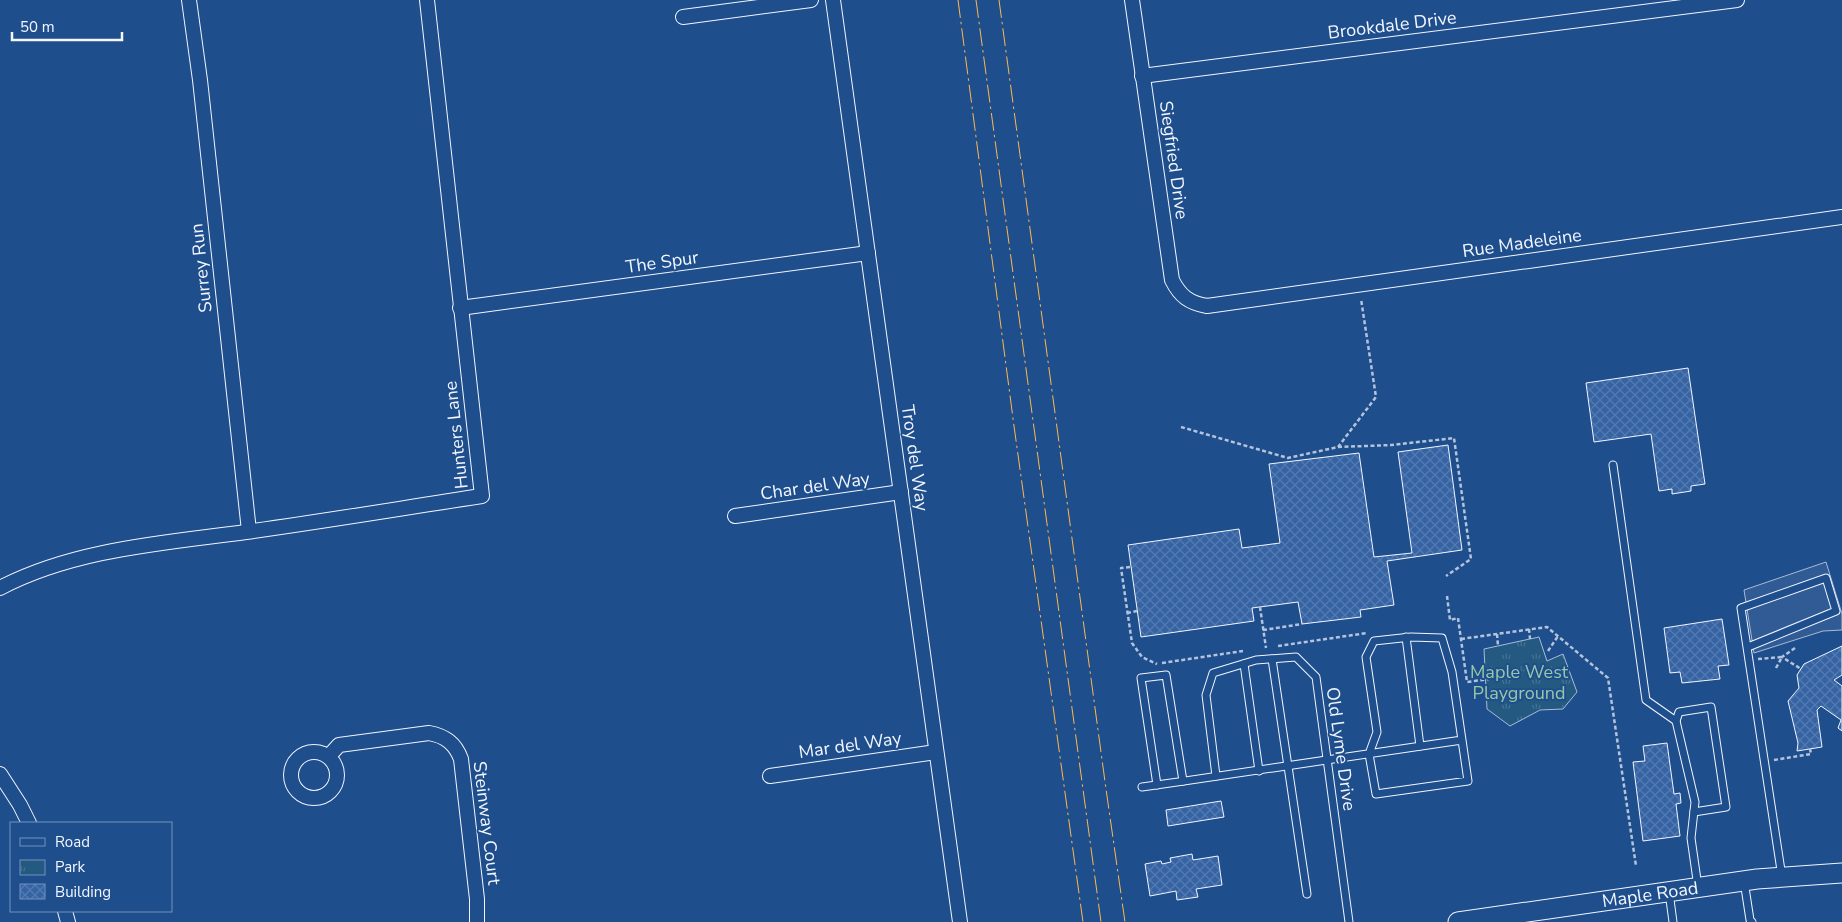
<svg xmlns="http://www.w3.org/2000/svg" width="1842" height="922" font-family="'Nunito Sans',sans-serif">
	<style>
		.park { fill: url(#park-tufts); stroke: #a8bbd7 }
		.parking { fill: #305b95; stroke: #a8bbd7 }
		.building { fill: url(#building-cross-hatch); stroke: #f2f6ff }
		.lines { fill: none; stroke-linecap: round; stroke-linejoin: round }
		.lane-casing { stroke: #f2f6ff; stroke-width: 9 }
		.street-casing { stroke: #f2f6ff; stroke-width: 16 }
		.secondary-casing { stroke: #f2f6ff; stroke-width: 21 }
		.path { stroke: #b3c4dc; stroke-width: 2.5; stroke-dasharray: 4 2.5; stroke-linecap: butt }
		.lane { stroke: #1f4e8c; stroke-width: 7 }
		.street { stroke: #1f4e8c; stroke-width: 14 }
		.secondary { stroke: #1f4e8c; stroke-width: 19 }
		.power { stroke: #ffb74d; stroke-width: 1; stroke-dasharray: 18 4 2.5 4; stroke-linecap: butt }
		.labels { text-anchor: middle; stroke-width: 4; stroke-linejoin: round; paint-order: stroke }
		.street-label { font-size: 18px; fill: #f2f6ff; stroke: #1f4e8c }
		.park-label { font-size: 18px; fill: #97c8a6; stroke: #1f4e8c }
	</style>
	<defs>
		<pattern id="park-tufts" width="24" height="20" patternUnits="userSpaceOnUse" patternTransform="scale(1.25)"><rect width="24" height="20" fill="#245a82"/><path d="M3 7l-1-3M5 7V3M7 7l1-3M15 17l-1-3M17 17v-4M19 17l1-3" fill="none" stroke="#447295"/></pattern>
		<pattern id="building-cross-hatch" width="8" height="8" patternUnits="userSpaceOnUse" patternTransform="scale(1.25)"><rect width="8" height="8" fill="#3563a3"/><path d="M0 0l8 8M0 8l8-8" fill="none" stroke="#537ab1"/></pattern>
	</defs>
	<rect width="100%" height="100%" fill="#1f4e8c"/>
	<!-- park -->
	<polygon class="park" points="1539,637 1547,661 1563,654 1577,692 1563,709 1540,710 1510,726 1487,709 1484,649"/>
	<!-- parking -->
	<polygon class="parking" points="1826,562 1842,614 1842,630 1823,631 1754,653 1744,590"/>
	<!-- building -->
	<g class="building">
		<polygon points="1688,368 1705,484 1691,486 1691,491 1672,494 1672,489 1659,491 1651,434 1594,442 1586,383"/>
		<polygon points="1448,445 1462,550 1387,561 1394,605 1360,610 1361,617 1302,624 1298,602 1252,608 1254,621 1141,637 1128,545 1239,529 1242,548 1280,543 1269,464 1359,453 1374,557 1412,553 1398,452"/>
		<polygon points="1722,619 1729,665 1718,666 1720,679 1682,683 1680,672 1670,673 1664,628"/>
		<polygon points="1842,646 1842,675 1834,680 1842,686 1842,731 1838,728 1841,720 1821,706 1817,710 1822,747 1797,751 1798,743 1788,701 1799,688 1797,675 1804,664"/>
		<polygon points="1667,743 1674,794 1680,793 1681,803 1676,804 1680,836 1643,841 1633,762 1645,761 1643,746"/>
		<polygon points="1221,801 1224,817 1168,826 1166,810"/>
		<polygon points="1192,854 1193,860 1218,856 1222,885 1196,889 1198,897 1177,900 1176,891 1150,896 1145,864 1161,861 1162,864 1171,862 1170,858"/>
	</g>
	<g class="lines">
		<!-- lane casing -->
		<g class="lane-casing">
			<g id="lane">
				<polyline points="1613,465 1646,700 1676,721 1695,802 1691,838 1698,887"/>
				<polyline points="1406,637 1420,746"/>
				<polyline points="1748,647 1836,611 1826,578 1741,608 1782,877"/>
				<polyline points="1272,659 1307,894"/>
				<polyline points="1244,664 1259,771"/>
				<polyline points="1676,721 1679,712 1711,707 1726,807 1694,812"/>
				<polyline points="1216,776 1206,695 1213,673 1256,660 1296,657 1316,677 1349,922"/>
				<polyline points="1157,785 1141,678 1166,675 1183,781"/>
				<path d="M 1142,787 C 1249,772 1356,756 1462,740 L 1468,781 L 1376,794 L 1369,754 L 1377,732 L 1366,657 L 1374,641 L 1411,637 L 1442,638 L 1452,672 L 1462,740"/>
				<polyline points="1744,881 1750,920 1752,922"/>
				<polyline points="1669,892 1673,922"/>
			</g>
		</g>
		<!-- street casing -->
		<g class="street-casing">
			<g id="street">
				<polyline points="189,0 200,80 249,531"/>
				<polyline points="833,0 960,922"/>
				<path d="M 1132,0 L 1172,280 C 1180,296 1189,303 1207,306 L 1842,217"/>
				<polyline points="683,17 811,0"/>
				<polyline points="1142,76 1737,0"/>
				<polyline points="460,308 868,253"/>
				<polyline points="735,516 901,492"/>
				<path d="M 0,588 C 74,549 165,543 246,532 C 325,521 403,508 482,496 L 427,0"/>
				<circle cx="314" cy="775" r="23"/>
				<path d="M 329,756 L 339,745 L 429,733 C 445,736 455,743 461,759 L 477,899 L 477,922"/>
				<polyline points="0,774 20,805 29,823"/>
				<polyline points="770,776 936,752"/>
				<polyline points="65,911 68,922"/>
			</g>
		</g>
		<!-- secondary casing -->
		<g class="secondary-casing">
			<g id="secondary">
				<path id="s1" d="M 1458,922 L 1757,879 L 1842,873"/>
			</g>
		</g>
		<!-- path -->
		<g class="path">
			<polyline points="1181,427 1288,458 1338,447 1376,397 1361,299"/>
			<polyline points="1338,447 1392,445 1454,438 1471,559 1446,576"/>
			<polyline points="1130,567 1121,568 1132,643 1142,657 1157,664"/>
			<polyline points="1447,596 1450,620 1458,618 1467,682 1489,679"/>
			<polyline points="1260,607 1266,648"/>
			<polyline points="1127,613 1137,611"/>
			<polyline points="1529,629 1530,639"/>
			<polyline points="1263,630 1302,624"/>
			<polyline points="1497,634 1498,646"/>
			<polyline points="1461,639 1547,627 1608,678 1636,866"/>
			<polyline points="1278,646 1367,633"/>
			<polyline points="1795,648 1782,657 1801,669"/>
			<polyline points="1548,651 1558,636"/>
			<polyline points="1758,659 1782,657"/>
			<polyline points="1162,663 1243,651"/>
			<polyline points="1776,668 1782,657"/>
			<polyline points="1774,760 1811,754 1810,749"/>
		</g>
		<!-- lane -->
		<use href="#lane" class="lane"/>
		<!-- street -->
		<use href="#street" class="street"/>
		<!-- secondary -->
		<use href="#secondary" class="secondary"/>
		<!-- power -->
		<g class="power">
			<polyline points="958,0 1014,426 1083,922"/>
			<polyline points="976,0 1101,922"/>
			<polyline points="999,0 1106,789 1125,922"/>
		</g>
	</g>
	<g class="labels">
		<!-- street labels -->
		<g class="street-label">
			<text transform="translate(1392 25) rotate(-7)" y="6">Brookdale Drive</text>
			<text transform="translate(1174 160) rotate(82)" y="6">Siegfried Drive</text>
			<text transform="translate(1522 243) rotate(-8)" y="6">Rue Madeleine</text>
			<text transform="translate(662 262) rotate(-8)" y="6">The Spur</text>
			<text transform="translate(201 268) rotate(-96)" y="6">Surrey Run</text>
			<text transform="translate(456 435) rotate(-96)" y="6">Hunters Lane</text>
			<text transform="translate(915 458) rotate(82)" y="6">Troy del Way</text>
			<text transform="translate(815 486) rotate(-8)" y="6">Char del Way</text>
			<text transform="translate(850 745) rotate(-8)" y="6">Mar del Way</text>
			<text transform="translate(1341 749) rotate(82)" y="6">Old Lyme Drive</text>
			<text transform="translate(487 823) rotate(83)" y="6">Steinway Court</text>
			<text dy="6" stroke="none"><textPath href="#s1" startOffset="194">Maple Road</textPath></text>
		</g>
		<!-- park labels -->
		<g class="park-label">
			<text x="1519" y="678">Maple West<tspan x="1519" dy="21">Playground</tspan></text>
		</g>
	</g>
	<!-- legend -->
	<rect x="10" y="822" width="162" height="90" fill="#1f4e8c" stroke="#7391ba"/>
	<rect x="20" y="838" width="25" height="8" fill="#1f4e8c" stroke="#7391ba"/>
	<text x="55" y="847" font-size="15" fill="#f2f6ff">Road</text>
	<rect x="20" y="860" width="25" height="15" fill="url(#park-tufts)" stroke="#7391ba"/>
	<text x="55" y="872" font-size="15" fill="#f2f6ff">Park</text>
	<rect x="20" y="884" width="25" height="15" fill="url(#building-cross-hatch)" stroke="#7391ba"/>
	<text x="55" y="897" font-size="15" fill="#f2f6ff">Building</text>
	<!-- scale -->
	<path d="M12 32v8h110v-8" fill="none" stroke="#f2f6ff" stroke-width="2.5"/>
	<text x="20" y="32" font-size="15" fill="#f2f6ff" stroke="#1f4e8c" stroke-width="4" paint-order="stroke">50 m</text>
</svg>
